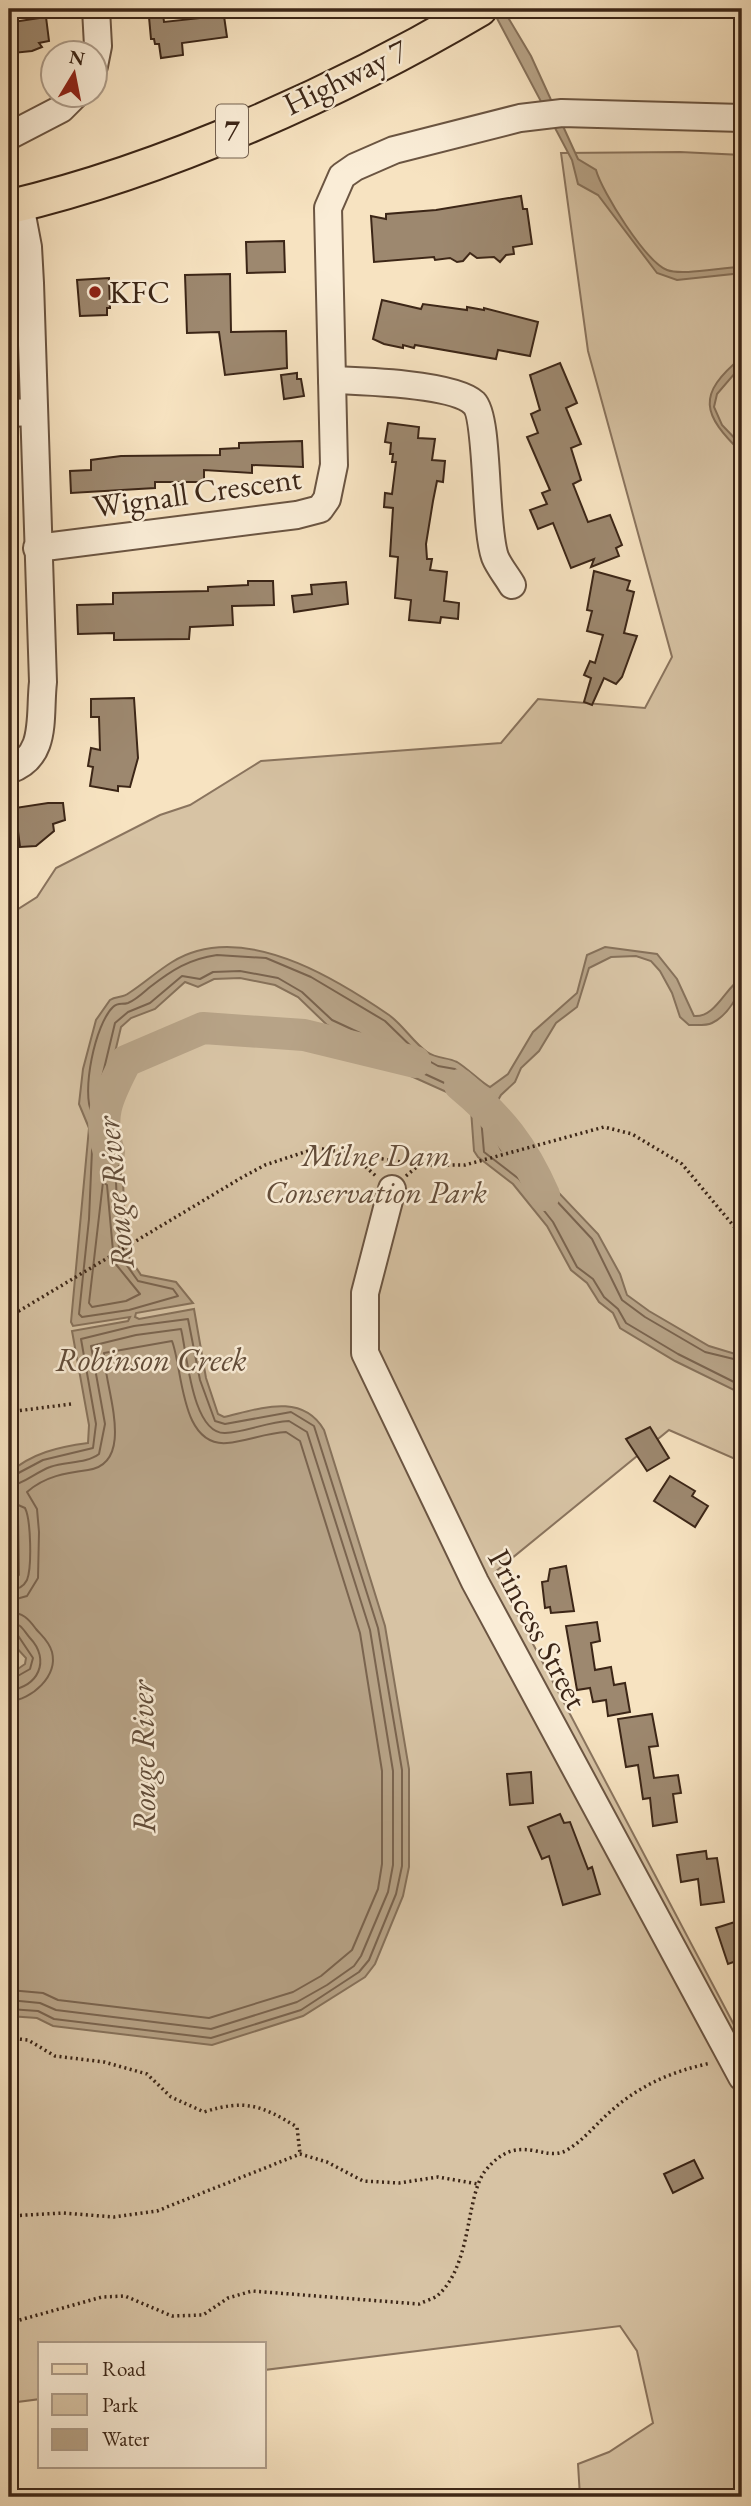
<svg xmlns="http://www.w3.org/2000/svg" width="751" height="2506" font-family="'EB Garamond',serif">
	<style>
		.green { fill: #d7c3a4; stroke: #8a745e; stroke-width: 2 }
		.water { fill: #b7a387; stroke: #86715a; stroke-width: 2 }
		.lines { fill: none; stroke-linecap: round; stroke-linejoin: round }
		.shore { stroke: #7a644f; stroke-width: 2 }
		.river { stroke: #b7a387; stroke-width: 32 }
		.building { fill: #9d886f; stroke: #3c2617; stroke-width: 2 }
		.minor-casing { stroke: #6b5542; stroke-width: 30 }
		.major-casing { stroke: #3c2617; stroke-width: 37 }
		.path { stroke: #3c2617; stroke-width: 3.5; stroke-dasharray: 2 3.5; stroke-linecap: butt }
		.minor { stroke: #faedd7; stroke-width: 26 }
		.major { stroke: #f7e3c1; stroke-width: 33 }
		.poi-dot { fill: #8f2418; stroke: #faedd7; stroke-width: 2.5 }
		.labels { text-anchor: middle; stroke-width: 5; stroke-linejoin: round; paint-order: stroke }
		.shield { fill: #faedd7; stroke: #756251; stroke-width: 2 }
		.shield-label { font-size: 30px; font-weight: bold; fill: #3c2617 }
		.street-label { font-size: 32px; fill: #3c2617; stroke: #faedd7 }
		.poi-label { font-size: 32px; fill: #3c2617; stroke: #faedd7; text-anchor: start }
		.park-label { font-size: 32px; font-style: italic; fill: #634d3a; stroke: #faedd7 }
		.water-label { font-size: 33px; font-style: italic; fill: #614c39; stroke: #faedd7 }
	</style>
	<rect width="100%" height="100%" fill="#f7e3c1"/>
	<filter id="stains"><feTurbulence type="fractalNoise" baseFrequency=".00286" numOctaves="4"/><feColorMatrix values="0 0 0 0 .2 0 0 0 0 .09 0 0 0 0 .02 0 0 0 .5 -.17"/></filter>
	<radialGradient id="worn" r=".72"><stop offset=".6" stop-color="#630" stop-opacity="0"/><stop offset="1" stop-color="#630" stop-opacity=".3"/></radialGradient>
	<!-- green -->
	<polygon class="green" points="680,152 742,155 742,1462 669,1430 495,1572 742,2040 742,2497 580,2497 578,2464 609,2452 653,2423 637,2351 620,2326 264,2370 264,2343 40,2343 40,2399 9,2403 9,921 12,913 37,897 56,868 160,815 190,805 261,761 501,743 538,699 645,708 672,657 588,351 561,153"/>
	<!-- water -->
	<g class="water">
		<path d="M 492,9 L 503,9 L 531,56 L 578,159 L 596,170 C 602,192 646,262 667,270 C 682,276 723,267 742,267 L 742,273 L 677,280 L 657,273 L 598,195 L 578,184 L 572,160 Z"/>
		<path d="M 742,357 L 742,365 L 717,394 L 714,407 L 722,425 L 742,446 L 742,453 C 702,414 696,395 742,357 Z"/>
		<path d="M 605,947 L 657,954 L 677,979 L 694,1016 C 716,1018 726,986 742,978 C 742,993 727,1016 712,1023 C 706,1026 696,1025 689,1025 L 680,1017 L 672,993 L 660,971 L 651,961 L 636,956 L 611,957 L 589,968 L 577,1007 L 556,1023 L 539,1051 L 521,1068 L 515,1082 L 501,1095 L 493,1109 L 498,1130 L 506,1145 L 543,1167 L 557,1191 L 598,1234 L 620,1274 L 627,1295 L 649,1311 L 709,1346 L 742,1356 L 742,1394 L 675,1361 L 620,1328 L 613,1313 L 599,1302 L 587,1283 L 571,1270 L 547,1226 L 513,1184 L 478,1157 L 474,1151 L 471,1110 L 460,1098 L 411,1076 L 356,1039 L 327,1025 L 298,997 L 275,985 L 240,978 L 214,979 L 198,987 L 185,982 L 155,1009 L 131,1018 L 121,1027 L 105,1095 L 110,1137 L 123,1181 L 126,1247 L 129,1257 L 141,1275 L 176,1282 L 193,1303 L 136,1313 L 135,1317 L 139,1319 L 194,1309 L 206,1378 L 218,1414 L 224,1417 C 259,1409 302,1392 324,1430 L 385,1626 L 409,1769 L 409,1867 L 403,1896 L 375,1964 L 365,1977 L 303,2016 L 212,2045 L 53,2026 L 37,2018 L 9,2016 L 9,1683 L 12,1673 L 25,1664 L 26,1658 L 14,1645 L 9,1626 L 13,1532 L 9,1473 C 32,1453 58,1447 88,1443 L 89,1425 L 72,1331 L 128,1321 L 130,1317 L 73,1326 L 71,1322 L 89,1128 L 79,1104 L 83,1069 L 96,1020 L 110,1000 C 116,996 123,998 129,993 C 151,979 170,958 197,951 C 261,933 338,980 389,1015 C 403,1025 413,1042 427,1052 C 437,1059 447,1057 457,1062 C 466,1067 483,1084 490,1087 L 508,1074 L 533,1032 L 577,993 L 587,955 Z"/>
	</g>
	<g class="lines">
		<!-- shore -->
		<g class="shore">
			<path d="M 217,955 L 266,958 L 311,977 L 385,1021 L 422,1057 L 438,1066 L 455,1069 L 477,1084 L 482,1092 L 490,1094 L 485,1114 L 480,1115 L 477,1106 L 464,1092 L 414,1069 L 360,1033 L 332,1020 L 302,992 L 278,978 L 240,971 L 213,972 L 200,979 L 182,976 L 150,1003 L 128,1012 L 115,1023 L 98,1094 L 98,1111 L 92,1113 C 81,1093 95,1024 113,1007 C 118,1002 122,1005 128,1003 C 136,1000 144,992 150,987 C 172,970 189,959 217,955 Z"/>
			<polygon points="98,1130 102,1132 116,1182 119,1249 123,1260 138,1281 173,1289 178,1296 129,1310 82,1317 79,1314 89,1219 92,1150"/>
			<polygon points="103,1182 107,1185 114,1262 140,1294 126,1301 92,1307 89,1303"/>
			<polyline points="742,1361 705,1352 645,1317 622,1300 592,1239 552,1196 537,1172 501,1150 487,1119 481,1118 484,1152 519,1179 553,1222 577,1267 593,1279 604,1297 618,1309 626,1323 678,1354 742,1386"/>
			<polyline points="9,1478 43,1460 93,1448 96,1424 81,1339 134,1326 188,1319 200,1380 215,1421 225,1424 291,1412 314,1426 378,1628 402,1770 402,1866 396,1894 369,1960 359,1972 301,2010 211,2038 54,2019 38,2011 9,2009"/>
			<path d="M 9,1486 C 23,1485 36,1472 50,1467 C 65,1461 86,1464 99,1454 L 105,1424 L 91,1346 L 136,1335 L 181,1329 C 187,1353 192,1434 225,1433 C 246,1432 267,1422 289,1421 L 307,1432 L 370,1630 L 393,1771 L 393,1865 L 388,1892 L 361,1956 L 354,1966 L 327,1985 L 297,2002 L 211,2029 L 56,2010 L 40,2003 L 9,2000"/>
			<path d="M 9,1501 L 25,1508 C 31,1520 32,1567 27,1580 C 23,1588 17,1590 9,1590"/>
			<polyline points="9,1509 18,1514 19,1575 9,1582"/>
			<path d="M 9,1601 L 27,1596 L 38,1578 L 39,1532 L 37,1509 L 27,1492 C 45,1476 66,1473 88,1470 C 138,1463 103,1383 104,1353 L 172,1341 C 183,1369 180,1447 227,1443 C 247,1441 266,1433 286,1432 L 300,1441 L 360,1633 L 382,1771 L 382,1864 L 378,1889 L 352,1950 L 321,1976 L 293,1992 L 209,2018 L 58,2000 L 43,1993 L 9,1990"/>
			<path d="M 9,1612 C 23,1613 28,1618 36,1629 C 42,1636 49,1641 52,1652 C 58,1676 32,1700 9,1701"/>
			<path d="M 9,1623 C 22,1623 23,1630 30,1638 C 51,1660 38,1688 9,1690"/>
			<polyline points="9,1631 17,1634 33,1658 30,1669 9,1681"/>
		</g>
		<!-- river -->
		<g class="river">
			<path d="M 460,1085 C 501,1119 523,1147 544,1195"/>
			<path d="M 109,1152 C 97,1114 109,1095 126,1061 L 203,1028 L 304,1035 L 415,1062"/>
		</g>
	</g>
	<!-- building -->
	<g class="building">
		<polygon points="199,9 223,9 227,37 182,43 183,55 161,58 159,44 155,44 154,39 151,39 149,17 163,14 164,22 201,18"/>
		<polygon points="46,17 49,41 39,43 42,47 32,51 13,53 10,32 14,31 13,22"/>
		<polygon points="521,196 523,209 527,209 532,244 513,247 514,254 506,255 500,262 494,257 477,258 470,253 463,261 457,262 450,258 435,260 434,257 374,262 371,216 386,219 386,214 436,210"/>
		<polygon points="284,241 285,272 247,273 246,242"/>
		<polygon points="230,274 231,332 286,331 287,368 225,375 219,332 187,333 185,275"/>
		<polygon points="109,278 110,308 107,308 107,315 80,316 77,280"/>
		<polygon points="382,300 421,309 423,304 467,310 467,307 484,310 484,308 538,322 530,356 498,350 496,359 415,345 414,348 403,345 403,348 384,344 373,339"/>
		<polygon points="560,363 577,403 566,408 581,444 571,448 581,480 573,484 588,522 610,515 622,545 616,548 619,556 591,567 594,559 571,568 553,523 538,529 530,510 547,504 542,493 550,490 527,437 538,433 531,414 540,410 530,375"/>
		<polygon points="297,373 297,379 301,379 304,396 284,399 281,375"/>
		<polygon points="388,423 419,427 418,438 435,439 432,460 445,461 443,482 437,481 433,501 426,544 427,559 432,559 430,570 447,572 444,601 459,603 458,619 441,617 440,623 409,620 411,600 395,598 398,557 390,556 393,508 384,507 385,493 392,494 396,462 392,462 393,454 390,454 391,443 385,442"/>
		<polygon points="302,441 303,467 252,465 252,473 204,470 204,482 155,482 155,488 71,493 70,471 91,470 91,460 121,456 220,455 220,449 239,448 239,443"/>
		<polygon points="594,571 630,581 627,590 634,592 624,633 637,636 622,677 616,684 604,678 592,705 584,702 591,678 584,675 590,661 595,663 603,635 587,631 592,611 587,610"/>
		<polygon points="248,581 273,581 274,605 232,606 233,625 190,627 189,639 114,640 114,633 78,634 77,605 113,604 113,593 208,591 208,587 248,585"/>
		<polygon points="346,582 348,604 294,612 292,596 312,594 311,585"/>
		<polygon points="134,698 138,758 130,787 118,786 118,791 90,786 93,767 88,766 91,748 100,750 99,717 91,717 91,699"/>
		<polygon points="48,803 63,803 65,820 53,824 54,831 36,846 20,847 15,808"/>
		<polygon points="650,1427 669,1458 647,1471 626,1439"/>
		<polygon points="670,1476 695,1491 692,1496 708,1506 695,1527 654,1501"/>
		<polygon points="566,1566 574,1611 551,1613 550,1607 545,1608 542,1582 548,1581 550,1569"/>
		<polygon points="597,1622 600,1641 591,1643 595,1670 611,1667 614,1685 625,1683 630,1712 608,1716 606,1700 593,1702 590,1688 577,1690 566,1626"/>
		<polygon points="652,1714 658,1746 649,1747 654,1778 678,1775 681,1793 673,1794 677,1822 653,1826 650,1798 643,1799 638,1765 626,1767 618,1719"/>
		<polygon points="531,1772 533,1803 510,1805 507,1774"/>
		<polygon points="560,1814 564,1823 570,1822 588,1869 592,1867 600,1894 563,1905 549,1856 542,1859 528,1827"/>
		<polygon points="706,1851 707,1859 717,1858 724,1902 701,1905 698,1879 681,1882 677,1855"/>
		<polygon points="738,1921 742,1934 742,1959 728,1964 716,1928"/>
		<polygon points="694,2160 703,2178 673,2193 664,2174"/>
	</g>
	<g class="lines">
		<!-- minor casing -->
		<g class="minor-casing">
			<g id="minor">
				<polyline points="94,66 98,46 96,9"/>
				<polyline points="9,136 61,109 76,94"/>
				<path d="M 332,380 C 361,381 454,384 474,403 C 489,418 484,526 495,557 C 499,567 507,576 512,585"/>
				<polyline points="9,413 34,412"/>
				<polyline points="37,548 297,515 320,509 327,499 334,465 328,208 342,176 355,167 394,150 520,118 562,113 742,118"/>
				<path d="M 9,770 C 48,757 39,717 43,682 L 30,283 L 28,247 L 20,205"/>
				<polyline points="392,1189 365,1293 365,1353 475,1582 742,2077"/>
			</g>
		</g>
		<!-- major casing -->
		<g class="major-casing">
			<path id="major" d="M 9,207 C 164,171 343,90 480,9"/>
		</g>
		<!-- path -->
		<g class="path">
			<polyline points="349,1152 377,1177"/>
			<polyline points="406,1176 419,1165"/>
			<polyline points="9,1317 241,1178 265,1165 317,1148 419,1165 465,1165 604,1127 632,1134 682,1164 742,1236"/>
			<polyline points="9,1412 71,1404"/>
			<path d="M 9,2038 L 28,2040 L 55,2056 L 104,2062 L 147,2074 L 171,2097 L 204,2112 C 245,2099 261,2105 297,2127 L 300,2154"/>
			<polyline points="9,2216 63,2213 114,2217 157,2211 300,2154 327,2162 363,2181 399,2183 438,2177 478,2184"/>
			<path d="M 9,2323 L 102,2297 L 125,2296 L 172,2316 L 203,2315 L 228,2298 L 252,2291 L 419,2304 C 425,2301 434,2299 438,2295 C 460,2276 466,2237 471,2211 C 474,2198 477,2182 485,2171 C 519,2129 544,2164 567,2150 C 584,2140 596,2124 611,2111 C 640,2085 673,2071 711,2063"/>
		</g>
		<!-- minor -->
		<use href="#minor" class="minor"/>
		<!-- major -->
		<use href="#major" class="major"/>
	</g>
	<!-- markers -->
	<circle class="poi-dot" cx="95" cy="292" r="7"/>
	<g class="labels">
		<!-- shield labels -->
		<rect class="shield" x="216" y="104.5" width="32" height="53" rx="5"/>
		<g class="shield-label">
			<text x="232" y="141">7</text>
		</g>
		<!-- street labels -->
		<g class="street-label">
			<text transform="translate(345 77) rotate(-26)" y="11">Highway 7</text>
			<text transform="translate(197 492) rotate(-8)" y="11">Wignall Crescent</text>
			<text transform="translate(538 1629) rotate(62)" y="11">Princess Street</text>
		</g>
		<!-- poi labels -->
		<g class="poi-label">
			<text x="109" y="303">KFC</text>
		</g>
		<!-- park labels -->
		<g class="park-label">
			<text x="376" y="1166">Milne Dam<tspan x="376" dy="37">Conservation Park</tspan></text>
		</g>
		<!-- water labels -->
		<g class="water-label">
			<text transform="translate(114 1193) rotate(-96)" y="12">Rouge River</text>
			<text x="151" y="1371">Robinson Creek</text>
			<text transform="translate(142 1757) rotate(-91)" y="12">Rouge River</text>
		</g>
	</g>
	<!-- margin -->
	<rect width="751" height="2506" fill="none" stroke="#f7e3c1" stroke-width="35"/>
	<rect x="10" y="10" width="730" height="2485" fill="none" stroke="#3c2617" stroke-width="3.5"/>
	<rect x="18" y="18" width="716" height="2471" fill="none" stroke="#3c2617" stroke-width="2"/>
	<!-- legend -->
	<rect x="38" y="2342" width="228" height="126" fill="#faedd7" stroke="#ae9d8a" stroke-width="2"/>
	<rect x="52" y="2364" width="35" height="10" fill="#f7e3c1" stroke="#ae9d8a" stroke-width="2"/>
	<text x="102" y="2376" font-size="21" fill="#3c2617">Road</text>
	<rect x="52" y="2394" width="35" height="21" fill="#d7c3a4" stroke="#ae9d8a" stroke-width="2"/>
	<text x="102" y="2412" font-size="21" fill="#3c2617">Park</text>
	<rect x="52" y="2429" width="35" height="21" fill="#b7a387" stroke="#ae9d8a" stroke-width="2"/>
	<text x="102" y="2446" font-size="21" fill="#3c2617">Water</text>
	<!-- north arrow -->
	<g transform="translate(74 74) rotate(10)"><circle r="33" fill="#faedd7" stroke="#ae9d8a" stroke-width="2"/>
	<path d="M0-5L12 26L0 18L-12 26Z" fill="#8f2418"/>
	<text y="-10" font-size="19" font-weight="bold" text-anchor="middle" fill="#3c2617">N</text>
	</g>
	<rect width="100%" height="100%" filter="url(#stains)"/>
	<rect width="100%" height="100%" fill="url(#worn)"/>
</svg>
